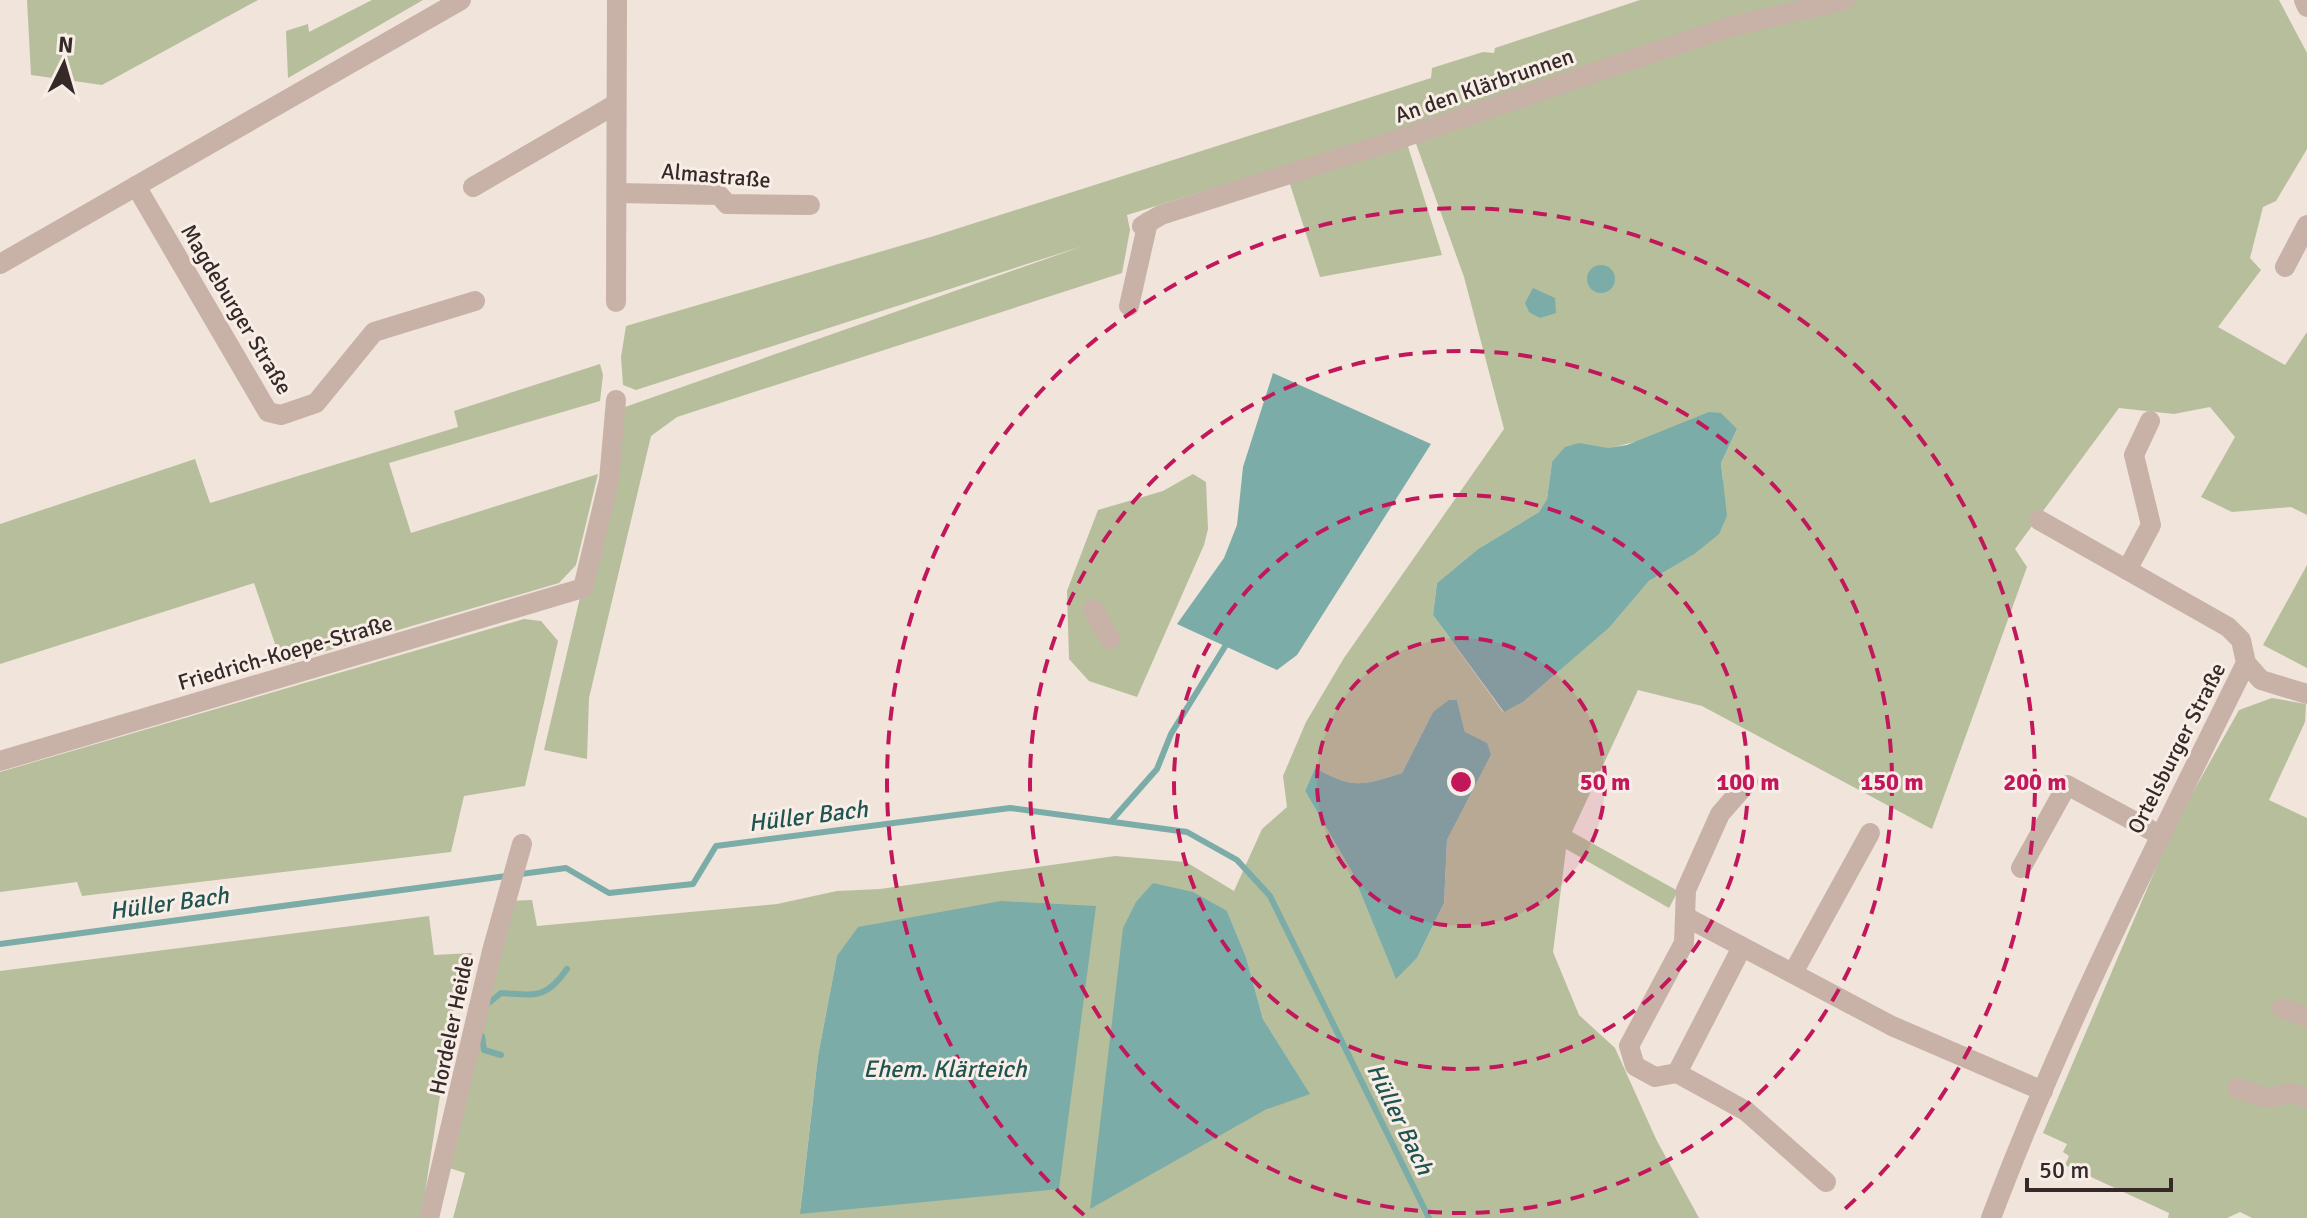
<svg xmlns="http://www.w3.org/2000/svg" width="2307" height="1218" font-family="Signika,sans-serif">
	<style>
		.green { fill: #b7be9c; fill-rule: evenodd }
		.water { fill: #7baca8 }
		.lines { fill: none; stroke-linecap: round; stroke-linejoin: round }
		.stream { stroke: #7baca8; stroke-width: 6 }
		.minor { stroke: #c8b2a7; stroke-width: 20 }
		.ring { fill: none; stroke: #c2185b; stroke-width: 4; stroke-dasharray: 14 10 }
		.labels { text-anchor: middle; stroke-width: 6; stroke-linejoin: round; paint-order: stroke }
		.street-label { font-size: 22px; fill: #352a27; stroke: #f8eee7 }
		.water-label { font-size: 24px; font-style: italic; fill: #1f5451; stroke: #f8eee7 }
		.centre { fill: #c2185b; stroke: #f8eee7; stroke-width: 4 }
		.ring-label { font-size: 24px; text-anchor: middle; font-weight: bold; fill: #c2185b; stroke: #f8eee7; stroke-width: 6; stroke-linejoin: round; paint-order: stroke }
	</style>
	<rect width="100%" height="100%" fill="#f0e4db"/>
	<!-- green -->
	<g class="green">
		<polygon points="27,0 258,0 102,85 31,75"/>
		<polygon points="372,0 423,0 288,78 286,31 308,24 309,32"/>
		<path d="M 1640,0 L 2279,0 L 2307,53 L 2307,149 L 2276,201 L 2263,207 L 2250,258 L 2261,270 L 2218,327 L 2285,365 L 2307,332 L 2307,515 L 2291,507 L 2232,512 L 2201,497 L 2235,437 L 2210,407 L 2174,414 L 2119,408 L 2015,549 L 2027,567 L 1932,829 L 1702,706 L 1638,690 L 1572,832 L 1678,891 L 1669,908 L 1566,849 L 1553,952 L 1579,1015 L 1615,1048 L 1656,1139 L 1699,1218 L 453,1218 L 465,1173 L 443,1166 L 506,901 L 532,900 L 537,926 L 777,904 L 837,891 L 880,889 L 1115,856 L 1186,862 L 1234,891 L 1262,829 L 1287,807 L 1283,776 L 1306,722 L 1344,658 L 1504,429 L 1464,277 L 1410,127 L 1127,215 L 1130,230 L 1122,273 L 677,417 L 651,436 L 589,698 L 587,759 L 544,750 L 625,407 L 1083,246 L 636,390 L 623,385 L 621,357 L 626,326 L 934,236 L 1431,78 L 1432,68 L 1483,52 L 1494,53 L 1495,48 ZM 1737,429 L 1721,463 L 1723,479 L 1693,555 L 1649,581 L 1609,628 L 1523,702 L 1503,712 L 1433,615 L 1437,583 L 1478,549 L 1539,512 L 1547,499 L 1552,462 L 1647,439 ZM 1457,700 L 1465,732 L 1491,755 L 1447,840 L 1444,903 L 1417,958 L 1396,978 L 1352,872 L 1305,791 L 1315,768 C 1354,789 1360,786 1402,773 L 1433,712 ZM 1227,911 L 1246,957 L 1263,1019 L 1309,1093 L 1265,1110 ZM 837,956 L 800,1213 L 818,1056 Z"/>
		<polygon points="1405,137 1442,255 1320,277 1287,175"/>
		<polygon points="600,364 603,375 600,401 389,463 411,533 598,474 576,565 559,583 282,664 254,583 0,664 0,524 195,459 210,503 458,427 454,411"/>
		<polygon points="1193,474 1206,482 1208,529 1204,545 1137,697 1089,681 1069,659 1067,591 1098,510 1163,491"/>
		<polygon points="2307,565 2307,668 2263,645"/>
		<polygon points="524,619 541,621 558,641 525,786 464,796 451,852 82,896 77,882 0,892 0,772"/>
		<polygon points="2272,698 2306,704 2305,722 2269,800 2307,818 2307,1218 2252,1218 2240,1212 2227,1218 2168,1218 2169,1213 2065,1165 2069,1156 2063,1152 2067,1144 2043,1133 2173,828 2239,710"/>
		<polygon points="429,916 434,955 472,953 458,980 421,1218 0,1218 0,971"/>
	</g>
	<!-- water -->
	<g class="water">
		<circle cx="1601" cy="279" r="14"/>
		<polygon points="1533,288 1555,298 1556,313 1540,318 1529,312 1525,303"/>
		<polygon points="1273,373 1431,444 1297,655 1277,670 1177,624 1224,558 1237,525 1243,467"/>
		<polygon points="1709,412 1721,413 1737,429 1721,463 1727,516 1719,534 1693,555 1649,581 1609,628 1523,702 1504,712 1433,615 1437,583 1478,549 1539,512 1547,499 1552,462 1565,447 1579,443 1608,448 1627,445"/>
		<path d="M 1449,700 L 1457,700 L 1465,732 L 1487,743 L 1491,755 L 1447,840 L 1444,903 L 1417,958 L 1396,979 L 1352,872 L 1305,791 L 1315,768 C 1354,789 1360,786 1402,773 L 1433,712 Z"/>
		<polygon points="1153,883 1193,892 1227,911 1246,957 1263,1019 1310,1094 1265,1110 1090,1209 1123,928 1136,902"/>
		<polygon points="1001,901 1096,906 1059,1189 800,1214 818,1056 837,956 858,927"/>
	</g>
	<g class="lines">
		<!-- stream -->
		<g class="stream">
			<polyline points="1112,820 1157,769 1171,734 1229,640"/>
			<polyline points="0,944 566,868 609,893 693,884 716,846 1010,808 1187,832 1237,860 1270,896 1429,1218"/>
			<path d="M 490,1002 L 501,993 C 535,995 545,1000 567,969"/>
			<polyline points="482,1036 484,1050 501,1055"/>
		</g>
		<!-- minor -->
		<g class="minor">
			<polyline points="2304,0 2307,7"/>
			<polyline points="136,186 268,412 281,415 316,403 374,332 475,301"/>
			<polyline points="473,187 616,104"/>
			<polyline points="617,193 719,195 727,204 810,205"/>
			<polyline points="1142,226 1161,215 1405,137 1729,27 1845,0"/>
			<polyline points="0,264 461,0"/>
			<polyline points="2285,267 2307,225"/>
			<polyline points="616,302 617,0"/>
			<polyline points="1129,306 1148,222"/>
			<polyline points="2127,570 2151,525 2134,455 2150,421"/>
			<polyline points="1093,609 1110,639"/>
			<polyline points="2246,663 2261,680 2307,694"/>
			<polyline points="0,761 583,588 609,480 616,400"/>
			<polyline points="2021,868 2067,785 2158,834"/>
			<polyline points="1686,917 1892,1026 2043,1091"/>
			<polyline points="1742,947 1677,1073 1655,1077 1635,1066 1629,1046 1684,943 1686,890 1720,814 1748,782"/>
			<polyline points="1793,973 1870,833"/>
			<polyline points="2282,1008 2307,1017"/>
			<polyline points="1677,1073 1746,1111 1826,1182"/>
			<polyline points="2237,1088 2266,1098 2292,1093 2307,1098"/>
			<polyline points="429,1218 492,951 522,844"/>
			<path d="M 1991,1218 C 2063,1027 2156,845 2246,663 L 2241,640 L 2228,627 L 2039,520"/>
		</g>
	</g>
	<!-- distance rings -->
	<circle cx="1461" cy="782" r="144" fill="#c2185b" fill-opacity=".12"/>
	<g class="ring">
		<circle cx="1461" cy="782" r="144"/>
		<circle cx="1461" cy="782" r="287"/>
		<circle cx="1461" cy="782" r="431"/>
		<path d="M1084 1215A574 574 0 1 1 1838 1215"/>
	</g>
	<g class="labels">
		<!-- street labels -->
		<g class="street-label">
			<text transform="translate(1484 85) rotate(-19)" y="8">An den Klärbrunnen</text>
			<text transform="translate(716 175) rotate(5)" y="8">Almastraße</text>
			<text transform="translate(237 309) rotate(59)" y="8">Magdeburger Straße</text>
			<text transform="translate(285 652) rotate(-16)" y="8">Friedrich-Koepe-Straße</text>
			<text transform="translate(2176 748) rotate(-63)" y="8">Ortelsburger Straße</text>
			<text transform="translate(451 1025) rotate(-78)" y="8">Hordeler Heide</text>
		</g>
		<!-- water labels -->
		<g class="water-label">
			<text transform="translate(808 816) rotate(-7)" y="8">Hüller Bach</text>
			<text transform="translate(169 903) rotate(-8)" y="8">Hüller Bach</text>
			<text x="945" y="1077">Ehem. Klärteich</text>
			<text transform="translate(1400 1119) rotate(64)" y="8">Hüller Bach</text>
		</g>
	</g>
	<circle cx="1461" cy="782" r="12" class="centre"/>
	<g class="ring-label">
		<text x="1605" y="790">50 m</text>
		<text x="1748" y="790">100 m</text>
		<text x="1892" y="790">150 m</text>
		<text x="2035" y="790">200 m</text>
	</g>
	<!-- north arrow -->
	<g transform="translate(64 64) rotate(5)" stroke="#f8eee7" stroke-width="6" paint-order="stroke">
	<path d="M0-6L14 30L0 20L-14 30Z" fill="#352a27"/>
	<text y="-12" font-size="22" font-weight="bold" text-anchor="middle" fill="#352a27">N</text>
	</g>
	<!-- scale -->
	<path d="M2027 1178v12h144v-12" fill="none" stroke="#352a27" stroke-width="4"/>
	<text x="2039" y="1178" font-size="24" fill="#352a27" stroke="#f8eee7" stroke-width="6" paint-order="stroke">50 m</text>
</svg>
